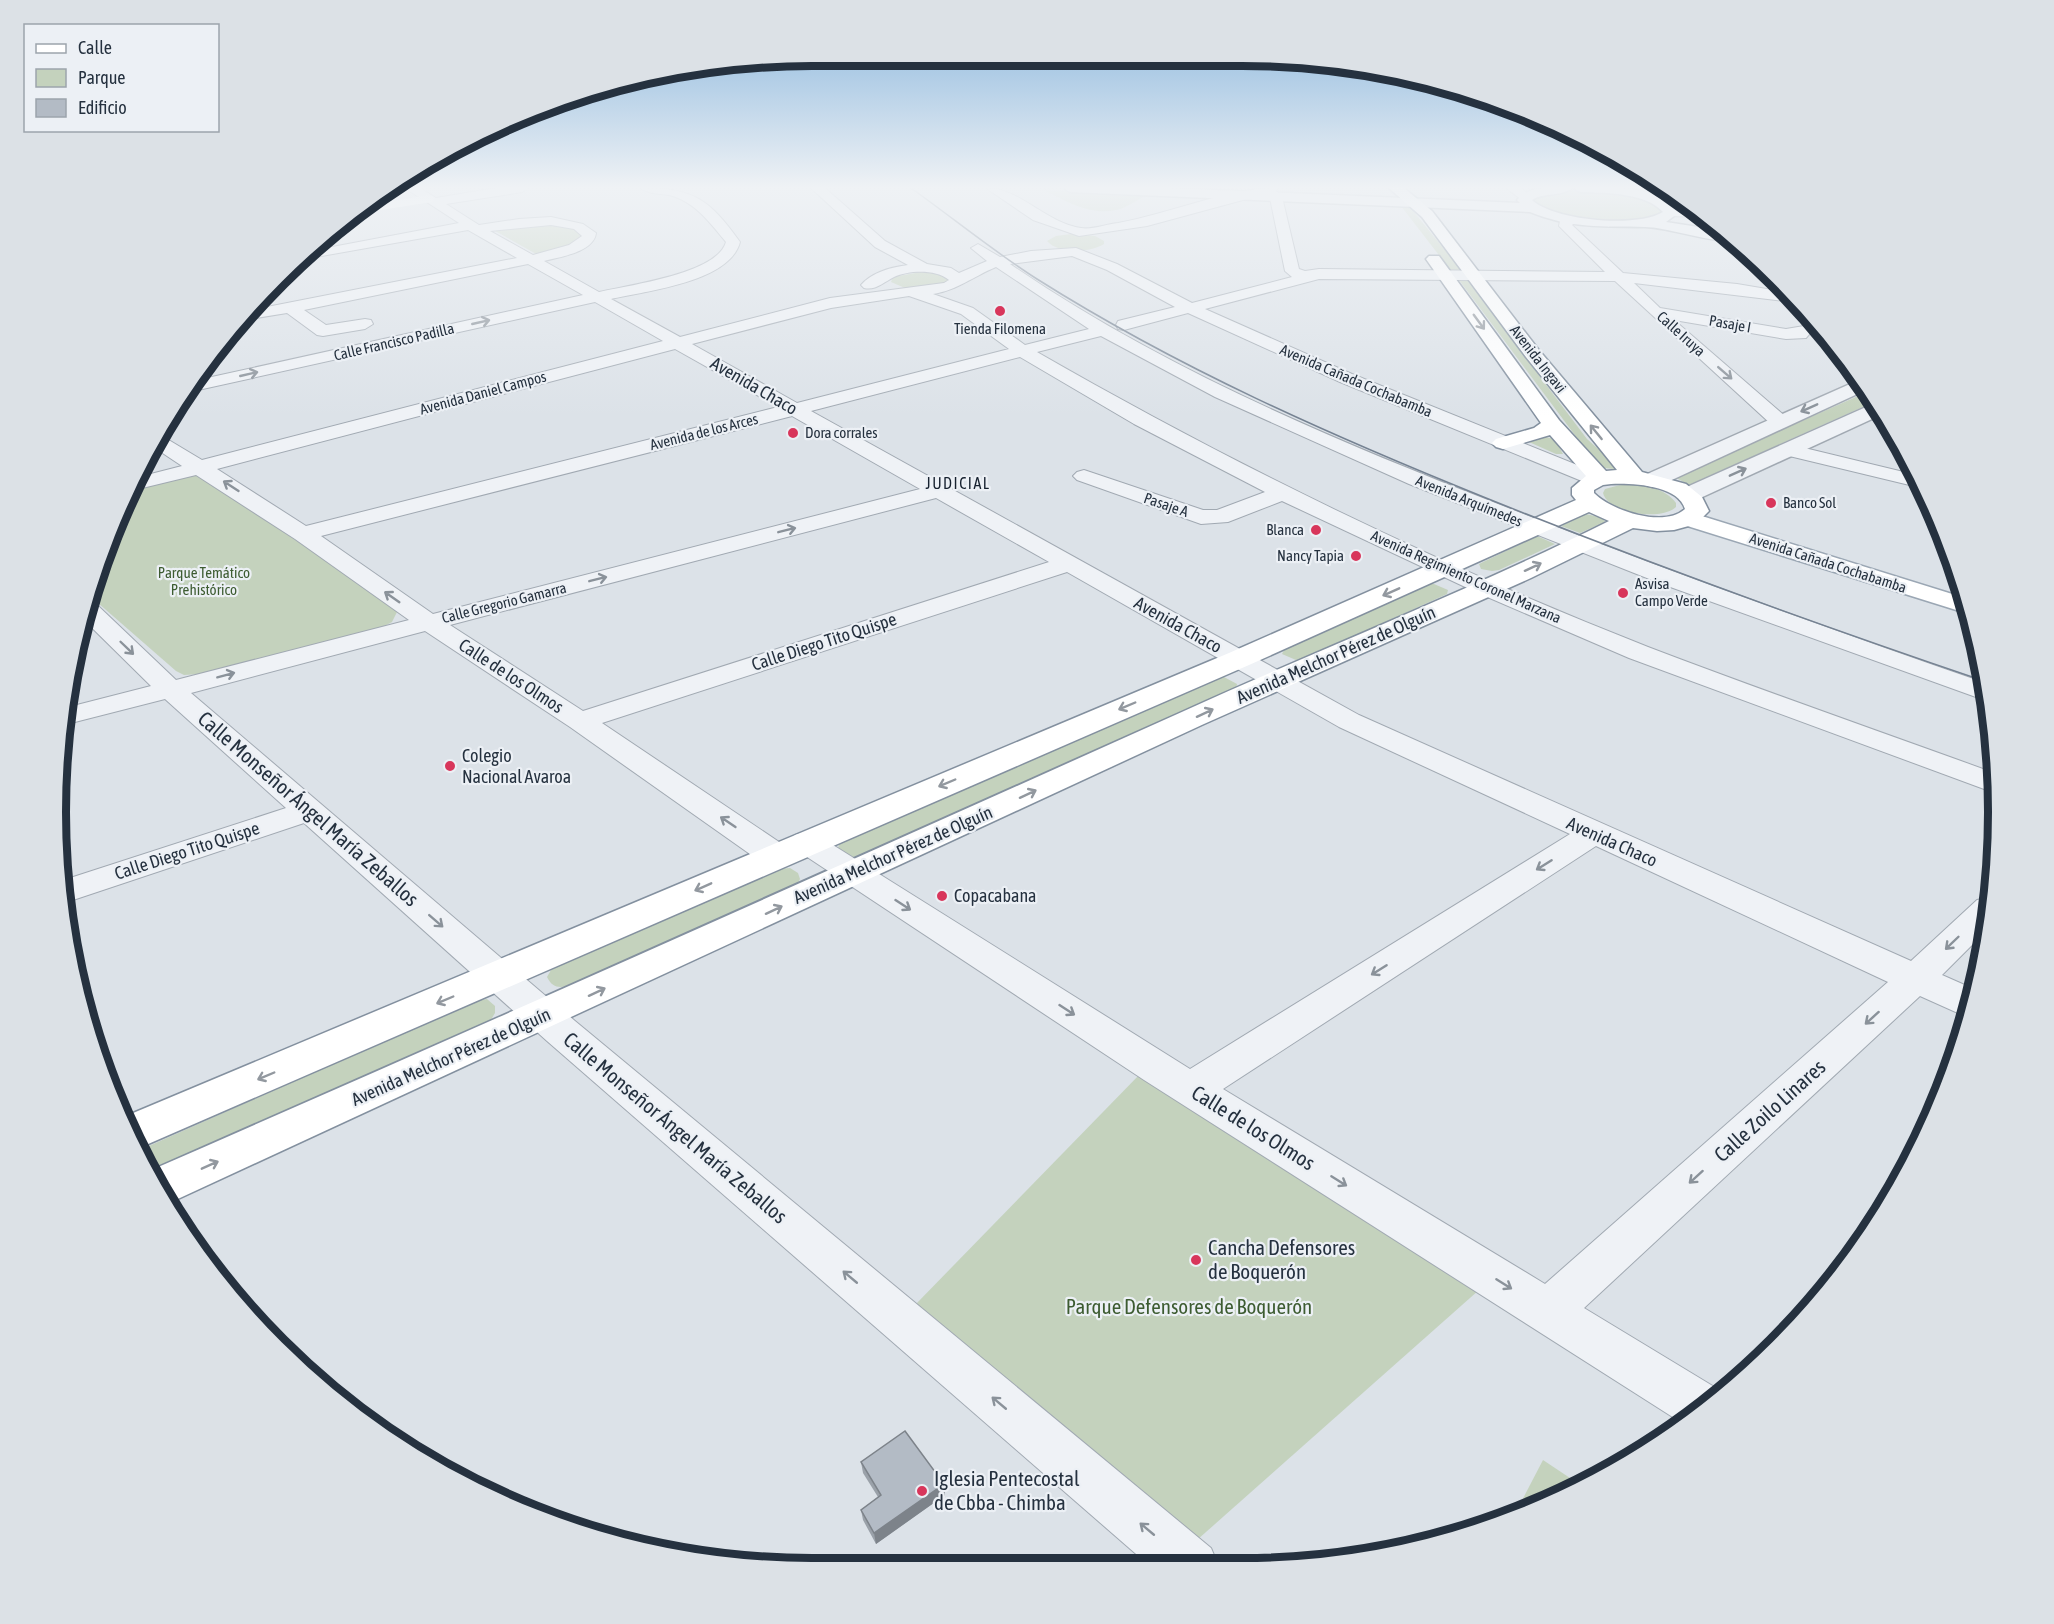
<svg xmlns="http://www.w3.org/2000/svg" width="2054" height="1624" font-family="'Asap Condensed',sans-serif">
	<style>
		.green { fill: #c4d2bd }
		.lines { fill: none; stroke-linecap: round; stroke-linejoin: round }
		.minor-casing { stroke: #a1a9b2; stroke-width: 2 }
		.tertiary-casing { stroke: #a1a9b2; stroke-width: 3 }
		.primary-casing { stroke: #9ba7b4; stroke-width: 3 }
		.trunk-casing { stroke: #83909f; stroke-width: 3 }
		.minor { fill: #eff2f6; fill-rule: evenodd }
		.tertiary { fill: #eff2f6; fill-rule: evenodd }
		.secondary { fill: #fff; fill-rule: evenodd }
		.primary { fill: #fff; fill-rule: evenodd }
		.trunk { fill: #fff; fill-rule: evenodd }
		.tram { stroke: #758292; stroke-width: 1.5 }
		.wall { fill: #9aa1a9 }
		.shaded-wall { fill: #7d838a }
		.building { fill: #b3bbc5; stroke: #7d838a; stroke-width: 1.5 }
		.oneway { stroke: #8a929a }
		.oneway2 { stroke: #92989f }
		.poi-dot { fill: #d8365b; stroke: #ecf0f5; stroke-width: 2 }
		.labels { text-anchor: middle; stroke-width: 4.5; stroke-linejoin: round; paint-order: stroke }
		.far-street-label { font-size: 15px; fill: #25313f; stroke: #ecf0f5 }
		.far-poi-label { font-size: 15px; fill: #25313f; stroke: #ecf0f5; text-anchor: start }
		.far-park-label { font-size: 15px; fill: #3d5c31; stroke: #ecf0f5 }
		.far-neighbourhood-label { font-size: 16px; letter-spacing: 1.5px; fill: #172230; stroke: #ecf0f5 }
		.street-label { font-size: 18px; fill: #25313f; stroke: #ecf0f5 }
		.poi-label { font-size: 18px; fill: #25313f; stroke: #ecf0f5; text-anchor: start }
		.near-street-label { font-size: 21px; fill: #25313f; stroke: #ecf0f5 }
		.near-poi-label { font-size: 21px; fill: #25313f; stroke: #ecf0f5; text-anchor: start }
		.near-park-label { font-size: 21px; fill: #3d5c31; stroke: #ecf0f5 }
		.rim { fill: none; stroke: #25313f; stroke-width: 8 }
	</style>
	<rect width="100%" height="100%" fill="#dce2e8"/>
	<!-- green -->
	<g class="green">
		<path d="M 1041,189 L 1150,193 C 1140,198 1127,208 1116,210 C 1089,216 1065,200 1041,189 Z"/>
		<path d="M 1563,190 C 1597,189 1634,191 1663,209 L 1662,214 C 1621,227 1572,223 1534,203 L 1534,198 Z"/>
		<polygon points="1401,206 1409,206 1462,271 1452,272"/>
		<path d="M 547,223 L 579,229 L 583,234 C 577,249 552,251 538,255 L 490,228 Z"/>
		<path d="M 1071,234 L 1095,236 L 1104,241 L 1104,244 C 1090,253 1058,254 1047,241 L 1056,236 Z"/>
		<polygon points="921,272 942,274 948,279 947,282 944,284 905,288 891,282 893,277"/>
		<polygon points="1459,280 1467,280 1587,439 1622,470 1596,467 1586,450"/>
		<polygon points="1867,392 1874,402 1689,485 1671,475 1712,461"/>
		<polygon points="1545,437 1555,439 1563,454 1556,454 1529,442"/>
		<polygon points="196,475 203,477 388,603 397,612 392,622 377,630 200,674 184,675 176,671 90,596 133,490"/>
		<path d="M 1620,485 C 1640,484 1663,486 1676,503 L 1676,507 C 1662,521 1608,514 1603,493 L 1605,489 Z"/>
		<polygon points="1586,514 1603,518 1605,522 1580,533 1561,526"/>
		<polygon points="1537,536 1555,544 1499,570 1492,571 1481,569 1479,564"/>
		<polygon points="1427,584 1434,584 1448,590 1447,594 1304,659 1296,660 1282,654 1285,648"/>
		<polygon points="1224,677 1237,684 1236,689 861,855 850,858 838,849 839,844 846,839 1215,678"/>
		<path d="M 790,868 L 798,873 L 800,879 L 796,887 L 572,985 C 560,988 553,989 547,977 L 551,970 L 560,965 L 778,869 Z"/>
		<polygon points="487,999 495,1006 495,1013 489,1023 151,1175 140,1150 474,1001"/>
		<polygon points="1141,1073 1479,1290 1197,1540 915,1305"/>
		<polygon points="1543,1460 1579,1484 1517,1510"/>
	</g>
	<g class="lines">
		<!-- minor casing -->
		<g class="minor-casing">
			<g id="minor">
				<path d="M 405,188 L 420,188 L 436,198 L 496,188 L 528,188 L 522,192 L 446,204 L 479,225 L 519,219 L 551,217 L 583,224 L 596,233 C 594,252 560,257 544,261 L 599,292 C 629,285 717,274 726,242 C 711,224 697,204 673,196 C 663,193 649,195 641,188 C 694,188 709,199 740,242 C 730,282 646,291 611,299 L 680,337 L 830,298 L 944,283 L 949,280 C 936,269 909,270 894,277 C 884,282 875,291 864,288 L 861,285 C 872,272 892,267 908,265 L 875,247 L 811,188 L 825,188 L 885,241 L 927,264 L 951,268 L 959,273 L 987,261 L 971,248 L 978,244 L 1000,257 L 1031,251 L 1076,248 L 1117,264 L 1192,303 L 1292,277 L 1285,271 L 1270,198 L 1265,194 L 1147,226 L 1079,236 L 1033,220 L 986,188 C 1020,188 1046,223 1081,228 C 1092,230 1107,224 1118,223 C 1170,214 1227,188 1278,188 L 1276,191 L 1282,197 L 1299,269 L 1305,271 L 1319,269 L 1605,272 L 1559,226 L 1560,221 L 1570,216 L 1577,220 L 1572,225 L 1623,273 L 1737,284 L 1791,293 L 1800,303 L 1634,283 L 1660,308 L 1786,329 L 1804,326 L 1810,327 L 1812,331 L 1806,338 L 1786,339 L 1674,320 L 1786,417 L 1789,421 L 1786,425 L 1772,425 L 1615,281 L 1319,279 L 1205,309 L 1352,374 L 1602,475 L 1605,480 L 1602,485 L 1594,486 L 1340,382 L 1188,313 L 1124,330 L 1118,329 L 1116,325 L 1118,321 L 1175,307 L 1107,270 L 1072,256 L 1010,264 C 1160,367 1329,438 1498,504 C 1659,568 1822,626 1985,683 L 1989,701 L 1987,701 L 1662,584 L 1409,484 L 1215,397 L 1101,336 L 1037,352 C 1232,464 1439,565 1648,647 C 1763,691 1879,731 1994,773 L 1995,793 L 1629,658 L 1478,593 L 1282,501 L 1228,522 L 1201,524 L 1077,480 L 1073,476 L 1077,472 L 1084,470 L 1203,510 L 1217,510 L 1265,492 L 1134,424 L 1020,357 L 811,411 L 1359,715 L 1911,961 L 1977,900 L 1991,897 L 1985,932 L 1942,975 L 1976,990 L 1969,1018 L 1920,996 L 1584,1308 L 1721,1391 L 1722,1394 L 1682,1423 L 1144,1080 L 795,849 L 790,842 L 795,835 L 806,832 L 817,835 L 1190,1069 L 1570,834 L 1339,727 L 1067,572 L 602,723 L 788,848 L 792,856 L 788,864 L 776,867 L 764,864 L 570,727 L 425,631 L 191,693 L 575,1021 L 1211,1548 L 1219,1567 L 1151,1567 L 547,1041 L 304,823 L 67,902 L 64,880 L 286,808 L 165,699 L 67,724 L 69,707 L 151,686 L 81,617 L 88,600 L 94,602 L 176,680 L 409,620 L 295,539 L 196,475 L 134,490 L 139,477 L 182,466 L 152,446 L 157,433 L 202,460 L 663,341 L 595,302 L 189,392 L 198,380 L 583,295 L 528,264 L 304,310 L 326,325 L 365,319 L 371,320 L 373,324 L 365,329 L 323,336 L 317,335 L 287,313 L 244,320 L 252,310 L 517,258 L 468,230 L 299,260 L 311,251 L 459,223 ZM 551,225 L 574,229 L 582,236 L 569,245 L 533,255 L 490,231 ZM 996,267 L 1089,329 L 1025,345 L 973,308 L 933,294 C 958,290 972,277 996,267 ZM 909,296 L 961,314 L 1009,349 L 797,403 L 692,344 L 831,308 ZM 675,349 L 778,407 L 306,526 L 217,469 ZM 792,416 L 920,489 L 433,614 L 321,536 ZM 936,498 L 1049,562 L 583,711 L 450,625 ZM 1596,846 L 1888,982 L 1545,1284 L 1223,1089 Z"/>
				<polygon points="1506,188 1521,188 1532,197 1530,200 1522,200"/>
				<polygon points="1671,209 1694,210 1704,217 1666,216 1664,213 1666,210"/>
				<polygon points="1788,444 1916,475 1922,488 1781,454 1778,450 1781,446"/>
			</g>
		</g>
		<!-- tertiary casing -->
		<g class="tertiary-casing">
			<g id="tertiary">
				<path d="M 1064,188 L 1169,188 L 1520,203 L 1517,200 C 1531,184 1553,188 1572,188 C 1561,197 1544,192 1532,200 C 1555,221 1637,228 1663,212 C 1645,192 1605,193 1580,192 L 1574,188 C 1608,188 1655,182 1678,213 L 1666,222 L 1724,231 L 1737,240 C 1717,245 1668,227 1645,227 C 1601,226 1573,229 1530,212 L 1070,192 Z"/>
				<polygon points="1859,380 1866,390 1661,485 1653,487 1645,485 1642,480 1645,475"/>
				<polygon points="1875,403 1883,414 1696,500 1688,502 1680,500 1677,495 1680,490"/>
			</g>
		</g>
		<!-- primary casing -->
		<g class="primary-casing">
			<polygon id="primary" points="1689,512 1965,598 1969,614 1681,524 1677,519 1681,514"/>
		</g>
		<!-- trunk casing -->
		<g class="trunk-casing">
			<path id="trunk" d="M 1389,188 L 1404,188 L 1432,211 L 1538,349 L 1642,472 L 1686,484 L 1702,497 L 1709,511 L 1696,524 L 1674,530 L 1657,531 L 1633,528 L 1531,578 L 1204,724 L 167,1204 L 157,1190 L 149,1171 C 495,1020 839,866 1184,711 C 1325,647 1470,590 1609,521 L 1589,512 L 1249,665 L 139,1148 L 126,1116 L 1229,653 L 1576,500 L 1572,495 L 1572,488 L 1586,476 L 1550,435 L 1503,449 L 1496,447 L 1492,443 L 1496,439 L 1534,428 L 1541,423 L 1426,259 L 1429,256 L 1439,256 L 1559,420 L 1606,471 L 1617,470 L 1526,357 L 1422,217 ZM 1611,484 C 1632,483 1678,485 1685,509 C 1664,528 1612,511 1594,493 L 1594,490 L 1603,485 Z"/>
		</g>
		<!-- minor -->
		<use href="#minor" class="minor"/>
		<!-- tertiary -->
		<use href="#tertiary" class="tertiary"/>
		<!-- secondary -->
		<polygon class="secondary" points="427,195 432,196 434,199 432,202 361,213 371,205"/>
		<!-- primary -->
		<use href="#primary" class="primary"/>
		<!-- trunk -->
		<use href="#trunk" class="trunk"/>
		<!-- tram -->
		<path class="tram" d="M 911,188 C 953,218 993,251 1037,279 C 1178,368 1332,436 1486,498 C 1650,564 1816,624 1984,681"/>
	</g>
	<!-- wall -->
	<polygon class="wall" points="861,1462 944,1484 945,1495 876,1544 863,1520 861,1510 878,1497 863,1473"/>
	<!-- shaded-wall -->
	<polygon class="shaded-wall" points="944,1484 945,1495 876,1544 874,1533"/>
	<!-- building -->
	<polygon class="building" points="905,1431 944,1484 874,1533 861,1510 881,1495 861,1462"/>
	<!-- one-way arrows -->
	<defs><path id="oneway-shaft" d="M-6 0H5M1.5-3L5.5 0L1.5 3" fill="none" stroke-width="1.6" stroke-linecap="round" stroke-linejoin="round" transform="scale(1.5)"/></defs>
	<g class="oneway">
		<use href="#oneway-shaft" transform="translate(481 322) rotate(-13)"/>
		<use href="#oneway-shaft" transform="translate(1725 373) rotate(41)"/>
		<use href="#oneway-shaft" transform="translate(249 374) rotate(-13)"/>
		<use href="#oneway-shaft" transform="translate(1809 408) rotate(156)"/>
		<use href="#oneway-shaft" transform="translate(1738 472) rotate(-24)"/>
		<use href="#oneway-shaft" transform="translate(231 486) rotate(-147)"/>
		<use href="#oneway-shaft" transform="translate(787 530) rotate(-14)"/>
		<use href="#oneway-shaft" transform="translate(598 579) rotate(-14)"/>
		<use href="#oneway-shaft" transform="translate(392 597) rotate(-145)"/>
		<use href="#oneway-shaft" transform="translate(127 648) rotate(44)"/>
		<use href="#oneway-shaft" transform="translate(226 675) rotate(-15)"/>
		<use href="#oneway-shaft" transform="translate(728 822) rotate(-146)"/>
		<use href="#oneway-shaft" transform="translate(1544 865) rotate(148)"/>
		<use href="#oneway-shaft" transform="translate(903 905) rotate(33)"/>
		<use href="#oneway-shaft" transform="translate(436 921) rotate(41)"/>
		<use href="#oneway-shaft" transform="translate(1952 943) rotate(136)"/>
		<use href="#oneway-shaft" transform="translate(1379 970) rotate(148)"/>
		<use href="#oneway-shaft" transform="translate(1067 1010) rotate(33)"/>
		<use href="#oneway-shaft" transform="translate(1872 1018) rotate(138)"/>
		<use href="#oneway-shaft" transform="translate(1696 1177) rotate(138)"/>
		<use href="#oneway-shaft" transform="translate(1339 1181) rotate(32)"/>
		<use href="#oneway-shaft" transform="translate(850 1277) rotate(-140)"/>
		<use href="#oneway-shaft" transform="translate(1504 1284) rotate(32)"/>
		<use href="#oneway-shaft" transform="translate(999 1403) rotate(-140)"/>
		<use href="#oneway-shaft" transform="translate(1147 1529) rotate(-140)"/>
	</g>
	<g class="oneway2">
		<use href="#oneway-shaft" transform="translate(1479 322) rotate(54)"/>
		<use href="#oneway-shaft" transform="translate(1596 432) rotate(-129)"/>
		<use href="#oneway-shaft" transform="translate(1533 567) rotate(-25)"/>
		<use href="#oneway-shaft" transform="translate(1391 592) rotate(156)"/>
		<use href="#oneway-shaft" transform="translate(1127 706) rotate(157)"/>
		<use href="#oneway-shaft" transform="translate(1205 713) rotate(-25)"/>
		<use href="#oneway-shaft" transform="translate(947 783) rotate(157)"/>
		<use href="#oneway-shaft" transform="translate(1028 794) rotate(-25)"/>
		<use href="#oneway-shaft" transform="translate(703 887) rotate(156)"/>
		<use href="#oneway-shaft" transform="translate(774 910) rotate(-25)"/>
		<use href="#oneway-shaft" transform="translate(597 992) rotate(-25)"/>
		<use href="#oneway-shaft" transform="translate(445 1000) rotate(157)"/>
		<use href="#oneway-shaft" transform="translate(266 1076) rotate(157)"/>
		<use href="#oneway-shaft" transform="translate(210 1165) rotate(-24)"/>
	</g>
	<!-- sky -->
	<linearGradient id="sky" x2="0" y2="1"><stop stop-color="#86b4dc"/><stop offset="0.45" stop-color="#eff2f5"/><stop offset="1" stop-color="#eff2f5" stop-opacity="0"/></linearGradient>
	<rect width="2054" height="416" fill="url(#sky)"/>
	<!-- markers -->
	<g class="poi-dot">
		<circle cx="1000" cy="311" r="6"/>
		<circle cx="793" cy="433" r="6"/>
		<circle cx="1771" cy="503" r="6"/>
		<circle cx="1316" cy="530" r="6"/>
		<circle cx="1356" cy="556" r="6"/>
		<circle cx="1623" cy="593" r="6"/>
		<circle cx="450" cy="766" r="6"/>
		<circle cx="942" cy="896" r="6"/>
		<circle cx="1196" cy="1260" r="6"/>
		<circle cx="922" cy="1491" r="6"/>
	</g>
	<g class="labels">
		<!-- far-street labels -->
		<g class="far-street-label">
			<text transform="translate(1730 324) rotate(10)" y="5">Pasaje I</text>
			<text transform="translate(1681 334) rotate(42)" y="5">Calle Iruya</text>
			<text transform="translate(394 342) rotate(-13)" y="5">Calle Francisco Padilla</text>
			<text transform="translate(1538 359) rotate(52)" y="5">Avenida Ingavi</text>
			<text transform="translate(1356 381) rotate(23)" y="5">Avenida Cañada Cochabamba</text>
			<text transform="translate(483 393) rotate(-15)" y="5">Avenida Daniel Campos</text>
			<text transform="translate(704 432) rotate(-14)" y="5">Avenida de los Arces</text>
			<text transform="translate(1469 501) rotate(22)" y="5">Avenida Arquímedes</text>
			<text transform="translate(1166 505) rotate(19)" y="5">Pasaje A</text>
			<text transform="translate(1828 563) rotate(18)" y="5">Avenida Cañada Cochabamba</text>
			<text transform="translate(1466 577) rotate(24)" y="5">Avenida Regimiento Coronel Marzana</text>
			<text transform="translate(504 603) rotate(-14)" y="5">Calle Gregorio Gamarra</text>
		</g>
		<!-- far-poi labels -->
		<g class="far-poi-label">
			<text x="1000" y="334" text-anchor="middle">Tienda Filomena</text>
			<text x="805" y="438">Dora corrales</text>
			<text x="1783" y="508">Banco Sol</text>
			<text x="1304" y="535" text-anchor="end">Blanca</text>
			<text x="1344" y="561" text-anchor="end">Nancy Tapia</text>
			<text x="1635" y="589">Asvisa<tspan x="1635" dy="17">Campo Verde</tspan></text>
		</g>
		<!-- far-park labels -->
		<g class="far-park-label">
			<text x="204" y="578">Parque Temático<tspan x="204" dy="17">Prehistórico</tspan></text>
		</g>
		<!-- far-neighbourhood labels -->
		<g class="far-neighbourhood-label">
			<text x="958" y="489">JUDICIAL</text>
		</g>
		<!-- street labels -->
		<g class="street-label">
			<text transform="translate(754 386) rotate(30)" y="6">Avenida Chaco</text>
			<text transform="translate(1178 625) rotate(29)" y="6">Avenida Chaco</text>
			<text transform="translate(824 642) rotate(-18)" y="6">Calle Diego Tito Quispe</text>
			<text transform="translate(1336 655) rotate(-24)" y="6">Avenida Melchor Pérez de Olguín</text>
			<text transform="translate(511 676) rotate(33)" y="6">Calle de los Olmos</text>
			<text transform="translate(1612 842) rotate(24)" y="6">Avenida Chaco</text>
			<text transform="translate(187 851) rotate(-18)" y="6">Calle Diego Tito Quispe</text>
			<text transform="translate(893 855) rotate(-24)" y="6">Avenida Melchor Pérez de Olguín</text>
			<text transform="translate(451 1057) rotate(-24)" y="6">Avenida Melchor Pérez de Olguín</text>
		</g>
		<!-- poi labels -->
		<g class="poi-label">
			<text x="462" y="762">Colegio<tspan x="462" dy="21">Nacional Avaroa</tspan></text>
			<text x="954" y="902">Copacabana</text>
		</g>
		<!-- near-street labels -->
		<g class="near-street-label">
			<text transform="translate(308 809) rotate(41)" y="7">Calle Monseñor Ángel María Zeballos</text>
			<text transform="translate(1770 1111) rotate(-42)" y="7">Calle Zoilo Linares</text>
			<text transform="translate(675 1128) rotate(40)" y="7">Calle Monseñor Ángel María Zeballos</text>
			<text transform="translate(1253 1128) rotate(32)" y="7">Calle de los Olmos</text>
		</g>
		<!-- near-poi labels -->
		<g class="near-poi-label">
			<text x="1208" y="1255">Cancha Defensores<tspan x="1208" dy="24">de Boquerón</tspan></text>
			<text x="934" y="1486">Iglesia Pentecostal<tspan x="934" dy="24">de Cbba - Chimba</tspan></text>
		</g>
		<!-- near-park labels -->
		<g class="near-park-label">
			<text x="1189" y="1314">Parque Defensores de Boquerón</text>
		</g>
	</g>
	<!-- crop -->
	<path d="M0 0H2054V1624H0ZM812 66H1242A746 746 0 0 1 1988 812V812A746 746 0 0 1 1242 1558H812A746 746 0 0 1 66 812V812A746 746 0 0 1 812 66Z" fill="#dce1e6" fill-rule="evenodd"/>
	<path class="rim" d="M812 66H1242A746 746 0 0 1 1988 812V812A746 746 0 0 1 1242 1558H812A746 746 0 0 1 66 812V812A746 746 0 0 1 812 66Z"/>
	<!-- legend -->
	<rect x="24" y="24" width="195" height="108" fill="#ecf0f5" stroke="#9ca4ac" stroke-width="1.5"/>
	<rect x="36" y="44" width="30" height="9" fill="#ffffff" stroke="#9ca4ac" stroke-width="1.5"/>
	<text x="78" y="54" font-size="18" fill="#25313f">Calle</text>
	<rect x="36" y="69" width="30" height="18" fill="#c4d2bd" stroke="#9ca4ac" stroke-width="1.5"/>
	<text x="78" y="84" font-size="18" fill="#25313f">Parque</text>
	<rect x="36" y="99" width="30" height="18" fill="#b3bbc5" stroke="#9ca4ac" stroke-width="1.5"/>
	<text x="78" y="114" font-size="18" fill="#25313f">Edificio</text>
</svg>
